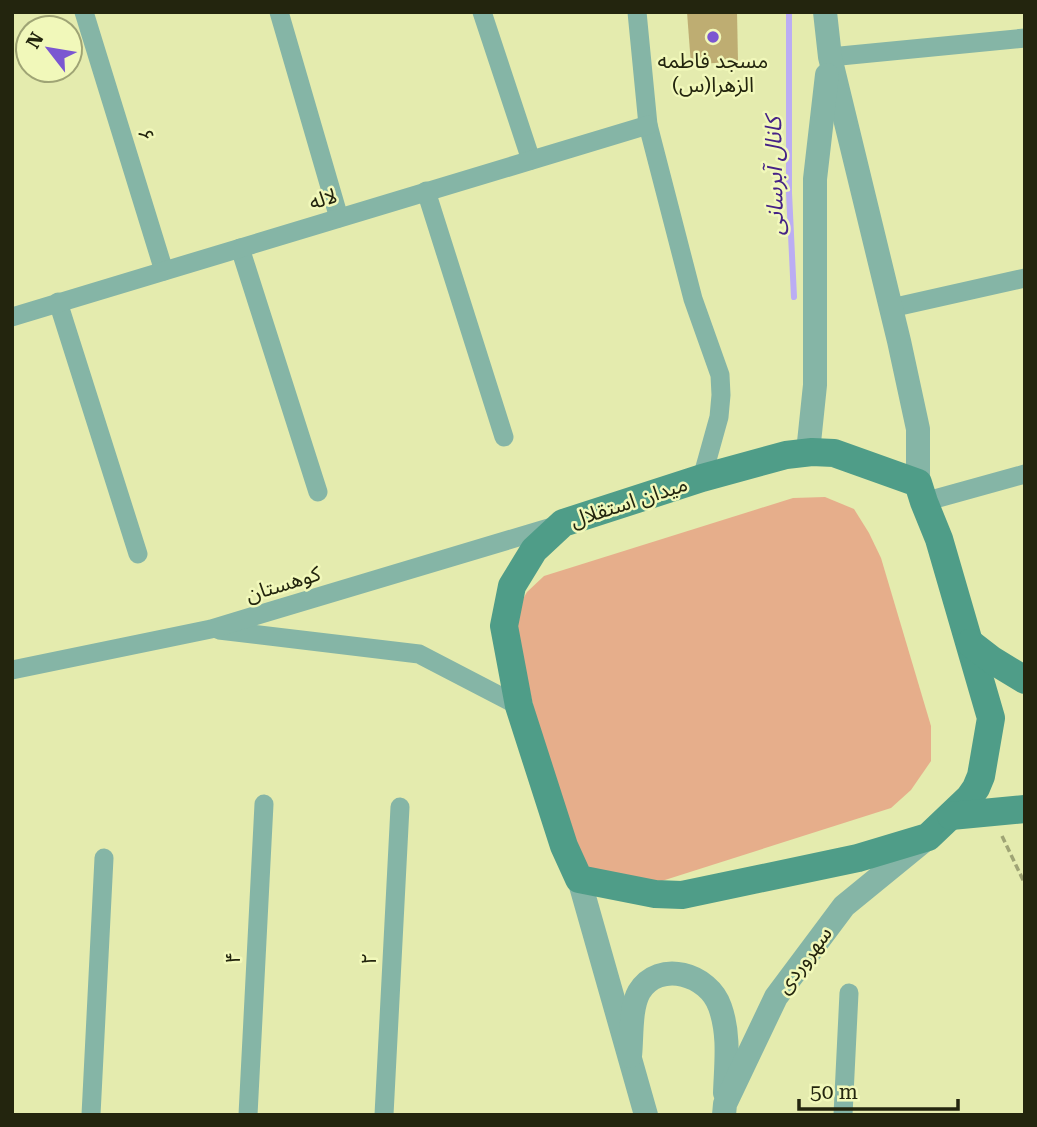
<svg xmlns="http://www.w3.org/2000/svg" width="1037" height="1127" font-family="'Roboto Serif','Noto Sans Arabic',serif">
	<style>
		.green { fill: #e6ae8b }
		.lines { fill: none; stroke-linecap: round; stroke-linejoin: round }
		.stream { stroke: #bbadf3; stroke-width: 6 }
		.building { fill: #bead72 }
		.path { stroke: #9fa475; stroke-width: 3.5; stroke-dasharray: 7 3.5; stroke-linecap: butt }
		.minor { stroke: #85b5a6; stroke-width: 19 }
		.tertiary { stroke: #85b5a6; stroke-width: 24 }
		.secondary { stroke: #4f9d88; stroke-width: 28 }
		.poi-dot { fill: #7b57d1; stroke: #f1f8ba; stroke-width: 2.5 }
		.labels { text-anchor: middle; stroke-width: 5; stroke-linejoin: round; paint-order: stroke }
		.poi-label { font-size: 21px; fill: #23250e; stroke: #f1f8ba }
		.street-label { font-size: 21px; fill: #23250e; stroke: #f1f8ba }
		.water-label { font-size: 23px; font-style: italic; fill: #452286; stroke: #f1f8ba }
	</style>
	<rect width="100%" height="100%" fill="#e4ebae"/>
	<!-- green -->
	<polygon class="green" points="825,497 854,509 869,533 881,558 931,726 931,761 911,790 891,808 646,886 589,872 563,839 513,616 527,592 544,576 793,498"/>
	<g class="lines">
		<!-- stream -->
		<polyline class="stream" points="789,12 789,193 794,297"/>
	</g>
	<!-- building -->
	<polygon class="building" points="687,12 737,12 738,61 691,65"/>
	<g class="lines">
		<!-- path -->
		<polyline class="path" points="1002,836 1025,884"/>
		<!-- minor -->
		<g class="minor">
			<polyline points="84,12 164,271"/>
			<polyline points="279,12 339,218"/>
			<polyline points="482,12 531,160"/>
			<polyline points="637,12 648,125 693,299 720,375 721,395 719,417 702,478"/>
			<polyline points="830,57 1025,38"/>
			<polyline points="426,191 504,437"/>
			<polyline points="240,248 318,492"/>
			<polyline points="58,302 138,554"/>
			<polyline points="891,308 1025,278"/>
			<polyline points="12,317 648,125"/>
			<polyline points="924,502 1025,474"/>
			<polyline points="219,630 419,654 519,706"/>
			<polyline points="12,670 211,629 555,526"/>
			<polyline points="91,1115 104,858"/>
			<polyline points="248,1115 264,804"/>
			<polyline points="384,1115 400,807"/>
			<polyline points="843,1115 849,993"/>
		</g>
		<!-- tertiary -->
		<g class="tertiary">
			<polyline points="825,12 830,57 899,341 918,429 918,483"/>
			<polyline points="808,452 815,385 815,179 827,75"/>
			<polyline points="579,879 646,1115"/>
			<path d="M 630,1056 C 632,1038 630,1008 639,992 C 659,959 709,974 720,1007 C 730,1035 726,1064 725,1093"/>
			<polyline points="724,1115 725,1104 776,997 844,906 926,839"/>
		</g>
		<!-- secondary -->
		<g class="secondary">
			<polygon points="812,452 834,453 918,483 924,502 939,539 991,718 981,776 976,788 969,798 928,837 858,858 682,895 655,894 579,879 564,846 519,706 504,626 512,586 534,550 563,523 702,478 786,455"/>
			<polyline points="970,643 992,660 1025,680"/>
			<polyline points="951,816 1025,809"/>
		</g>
	</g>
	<!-- markers -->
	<circle class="poi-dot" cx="713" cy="37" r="7"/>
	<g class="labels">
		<!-- poi labels -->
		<g class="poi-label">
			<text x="713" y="68">مسجد فاطمه<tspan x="713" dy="24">الزهرا(س)</tspan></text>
		</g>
		<!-- street labels -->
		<g class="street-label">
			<text transform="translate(146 135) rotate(73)" y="7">۶</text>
			<text transform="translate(323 199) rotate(-17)" y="7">لاله</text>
			<text transform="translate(629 502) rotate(-18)" y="7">میدان استقلال</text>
			<text transform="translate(283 584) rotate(-17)" y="7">کوهستان</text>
			<text transform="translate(233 958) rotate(-87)" y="7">۴</text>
			<text transform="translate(369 959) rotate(-87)" y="7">۲</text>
			<text transform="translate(804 960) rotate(-53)" y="7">سهروردی</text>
		</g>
		<!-- water labels -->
		<g class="water-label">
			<text transform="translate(774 176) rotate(-91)" y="8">کانال آبرسانی</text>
		</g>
	</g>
	<!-- border -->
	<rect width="1037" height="1127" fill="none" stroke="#23250e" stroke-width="28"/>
	<!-- north arrow -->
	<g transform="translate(49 49) rotate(301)"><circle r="33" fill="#f1f8ba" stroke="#9fa475" stroke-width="2"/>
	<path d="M0-5L12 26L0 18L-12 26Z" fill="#7b57d1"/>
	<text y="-10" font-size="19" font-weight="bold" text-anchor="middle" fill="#23250e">N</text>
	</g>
	<!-- scale -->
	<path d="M799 1099v10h159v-10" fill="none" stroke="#23250e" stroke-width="3.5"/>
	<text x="810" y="1099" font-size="21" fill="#23250e" stroke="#f1f8ba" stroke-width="5" paint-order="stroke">50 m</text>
</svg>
